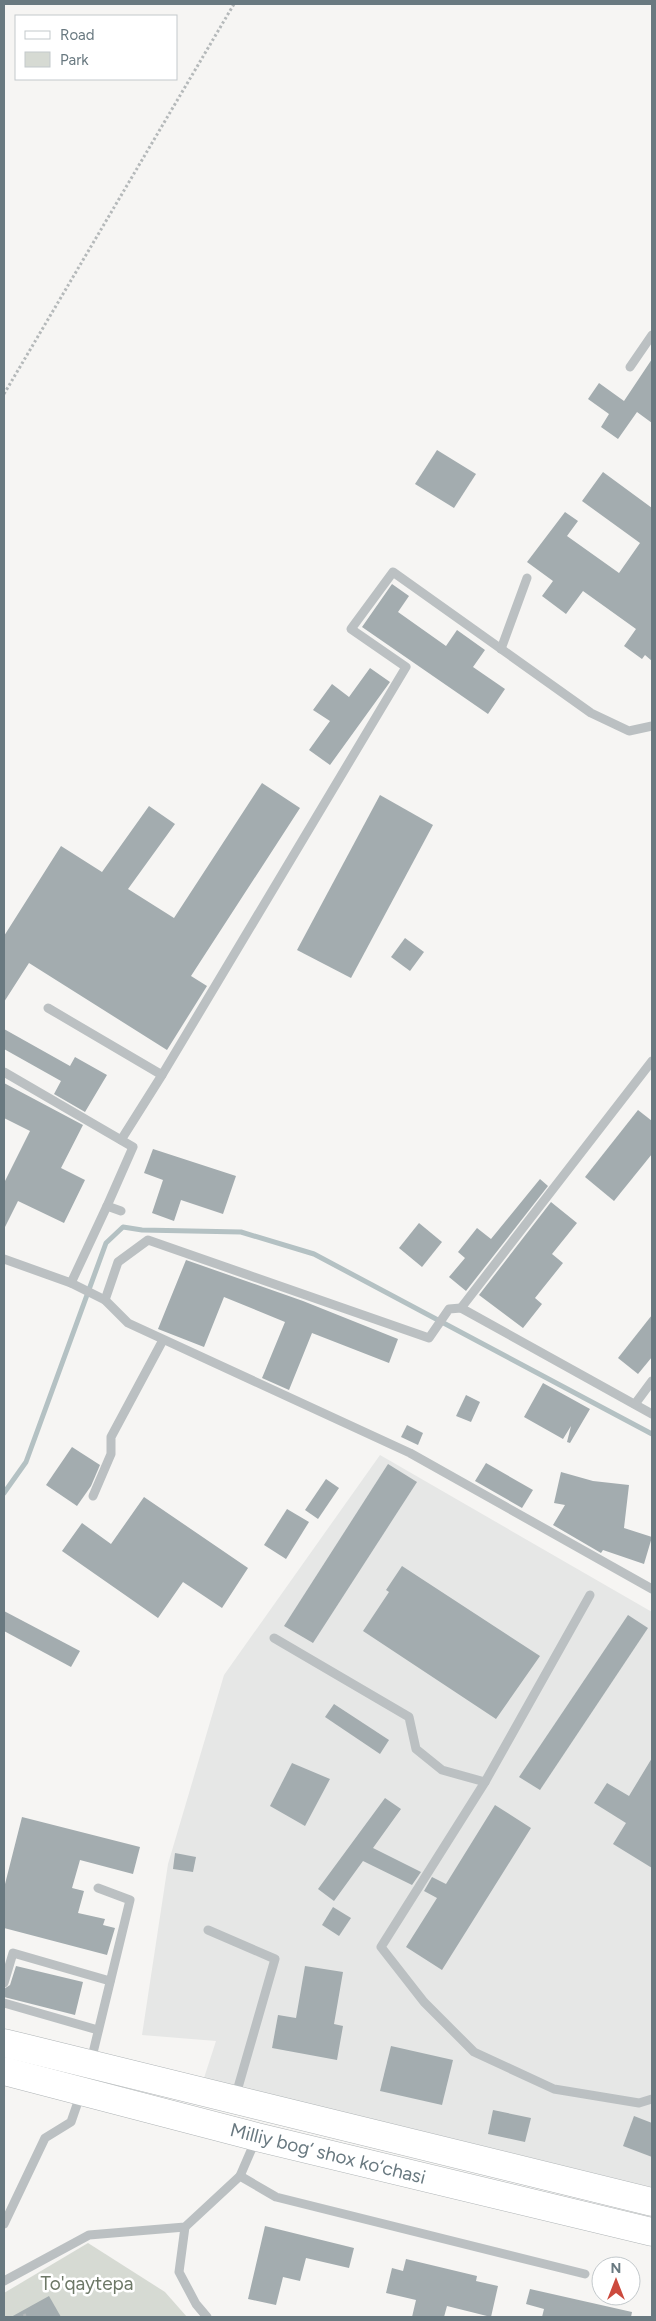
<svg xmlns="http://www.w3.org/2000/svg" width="656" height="2321" font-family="Figtree,sans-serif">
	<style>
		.built { fill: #e6e7e6 }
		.green { fill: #d6dad3 }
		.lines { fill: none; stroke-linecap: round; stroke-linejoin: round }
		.stream { stroke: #b4c1c3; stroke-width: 5 }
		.building { fill: #a3acaf }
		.major-casing { stroke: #afb4b6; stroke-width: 29 }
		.path { stroke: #b5b9ba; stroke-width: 3; stroke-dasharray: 2.5 2.5; stroke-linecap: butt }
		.minor { stroke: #bbc0c2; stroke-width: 9 }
		.major { stroke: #fff; stroke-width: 28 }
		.labels { text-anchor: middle; stroke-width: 5; stroke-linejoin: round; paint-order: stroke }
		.street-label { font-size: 19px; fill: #697980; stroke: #fff }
		.park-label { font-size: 19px; fill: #6d7867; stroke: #fff }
	</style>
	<rect width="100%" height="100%" fill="#f6f5f3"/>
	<!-- built -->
	<polygon class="built" points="380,1455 652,1612 652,2187 204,2078 216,2041 142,2035 168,1864 224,1675"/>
	<!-- green -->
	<polygon class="green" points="88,2243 165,2292 187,2317 4,2317 4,2293"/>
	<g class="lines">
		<!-- stream -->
		<polyline class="stream" points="4,1493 26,1462 106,1243 123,1227 142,1230 241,1232 314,1254 652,1434"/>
	</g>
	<!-- building -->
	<g class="building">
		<polygon points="652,359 652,423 637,412 618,439 601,427 609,414 588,399 599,383 624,401"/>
		<polygon points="437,450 476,474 454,508 415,484"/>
		<polygon points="603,472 652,508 652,661 645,655 642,659 624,646 636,629 583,591 566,614 542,596 553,581 527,562 565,512 578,521 567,536 619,573 640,543 582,501"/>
		<polygon points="392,584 409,596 398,612 446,646 457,630 485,650 473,667 505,689 488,714 362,627"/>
		<polygon points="370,668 390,682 330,765 309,750 330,721 313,710 332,684 349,697"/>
		<polygon points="262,783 300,808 191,976 207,986 167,1050 29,963 4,1002 4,936 61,846 102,872 149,806 175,824 128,889 174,918"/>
		<polygon points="380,795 433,825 351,978 297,950"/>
		<polygon points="405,938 424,952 410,971 391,957"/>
		<polygon points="4,1029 70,1066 75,1057 107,1075 85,1112 54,1094 61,1081 4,1049"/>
		<polygon points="4,1083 83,1125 61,1168 85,1180 64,1223 18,1201 4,1229 4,1183 30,1131 4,1118"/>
		<polygon points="638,1110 652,1121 652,1154 614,1201 585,1177"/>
		<polygon points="153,1149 236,1176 223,1214 181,1200 174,1221 152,1213 163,1180 144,1173"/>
		<polygon points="540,1179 548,1186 466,1291 449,1277 465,1258 458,1252 477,1228 491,1239"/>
		<polygon points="551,1202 577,1223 552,1254 563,1263 535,1298 542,1304 523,1328 479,1295"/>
		<polygon points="419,1223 442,1242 422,1267 399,1248"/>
		<polygon points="186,1260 303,1301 398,1339 389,1363 312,1333 289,1390 262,1378 285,1322 224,1297 204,1347 158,1329"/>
		<polygon points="652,1315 652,1357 638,1374 618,1358"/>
		<polygon points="543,1383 590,1409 570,1443 567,1442 571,1426 563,1439 524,1417"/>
		<polygon points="466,1395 480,1402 471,1422 456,1416"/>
		<polygon points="407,1425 423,1433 418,1445 401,1437"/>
		<polygon points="72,1447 100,1465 91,1486 77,1506 46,1485"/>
		<polygon points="486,1463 533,1490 522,1508 475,1481"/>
		<polygon points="388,1464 417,1482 313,1643 284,1626"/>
		<polygon points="561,1472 593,1481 629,1485 624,1528 652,1537 644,1564 603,1550 601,1553 553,1525 565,1505 554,1503"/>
		<polygon points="326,1479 339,1488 318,1519 305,1510"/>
		<polygon points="144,1497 248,1568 222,1608 183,1582 158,1618 62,1551 82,1523 111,1544"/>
		<polygon points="287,1509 309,1522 286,1559 264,1545"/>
		<polygon points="402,1566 540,1656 496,1719 363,1631 389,1592 386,1590"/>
		<polygon points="4,1611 80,1651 71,1667 4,1631"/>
		<polygon points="628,1615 648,1628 540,1790 519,1777"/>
		<polygon points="334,1704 389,1740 380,1754 325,1717"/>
		<polygon points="652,1758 652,1868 613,1844 626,1823 594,1803 607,1783 629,1796"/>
		<polygon points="292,1763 330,1779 305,1826 270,1806"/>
		<polygon points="385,1798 401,1809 373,1848 421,1872 412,1885 363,1861 334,1901 318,1889"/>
		<polygon points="495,1805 531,1828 442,1970 406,1947 437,1898 424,1891 432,1877 446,1884"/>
		<polygon points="22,1817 140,1847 133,1874 80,1860 72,1888 84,1891 78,1913 105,1919 103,1925 115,1928 107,1955 4,1928 4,1888"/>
		<polygon points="175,1853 196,1857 193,1872 173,1869"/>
		<polygon points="333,1907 351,1918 339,1936 322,1925"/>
		<polygon points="16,1966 83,1982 75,2015 4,1997 4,1989 10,1985"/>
		<polygon points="305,1966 343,1972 334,2024 343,2026 337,2060 272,2048 278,2015 296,2018"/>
		<polygon points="391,2046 453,2060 442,2105 380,2091"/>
		<polygon points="493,2110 531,2118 525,2142 488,2134"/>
		<polygon points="634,2116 652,2123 652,2157 623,2146"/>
		<polygon points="265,2226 354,2248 349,2268 306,2258 300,2281 283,2277 276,2305 248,2299"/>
		<polygon points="406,2259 477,2276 476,2281 498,2286 491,2317 447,2306 444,2317 412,2317 416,2300 386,2293 392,2268 403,2271"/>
		<polygon points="530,2289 632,2312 631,2317 542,2317 544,2309 526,2304"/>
		<polygon points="49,2296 61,2317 11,2317"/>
	</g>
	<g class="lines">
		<!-- major casing -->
		<g class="major-casing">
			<g id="major">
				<polyline points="4,2043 652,2202"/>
				<polyline points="4,2071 257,2137 652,2232"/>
			</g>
		</g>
		<!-- path -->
		<g class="path">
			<polyline points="4,394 234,4"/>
			<polyline points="24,2314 26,2317"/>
		</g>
		<!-- minor -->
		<g class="minor">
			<polyline points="630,367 652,335"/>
			<polyline points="501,649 527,578"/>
			<polyline points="48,1008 162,1075 406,667 351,629 393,572 591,713 629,731 652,726"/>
			<polyline points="4,1072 133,1147 107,1206"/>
			<polyline points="121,1140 162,1075"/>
			<polyline points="4,1259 71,1283 107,1206 121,1211"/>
			<polyline points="71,1283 105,1300 128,1323 410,1453 652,1589"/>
			<polyline points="105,1300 118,1262 148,1240 429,1338 449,1309 461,1308 652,1414"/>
			<polyline points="461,1308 652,1061"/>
			<polyline points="635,1404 652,1381"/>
			<polyline points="93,1496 111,1454 111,1437 163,1340"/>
			<polyline points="274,1638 409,1717 416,1749 442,1770 485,1782 590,1595"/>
			<polyline points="485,1782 381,1947 424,2002 474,2052 554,2089 639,2103 652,2099"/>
			<polyline points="208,1930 275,1959 235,2098"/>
			<polyline points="4,1983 13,1953 110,1981"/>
			<polyline points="4,2003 98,2030"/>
			<polyline points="91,2061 130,1900 98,1888"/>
			<polyline points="240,2176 256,2139"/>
			<polyline points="4,2224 45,2138 71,2122 81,2093"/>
			<polyline points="185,2227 179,2272 196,2304 207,2317"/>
			<polyline points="4,2281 89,2235 185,2227 240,2176 276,2197 585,2274"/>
		</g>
		<!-- major -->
		<use href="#major" class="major"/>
	</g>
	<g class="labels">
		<!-- street labels -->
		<g class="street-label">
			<text transform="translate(328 2153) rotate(14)" y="7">Milliy bog‘ shox ko‘chasi</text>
		</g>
		<!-- park labels -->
		<g class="park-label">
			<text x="87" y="2290">To'qaytepa</text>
		</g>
	</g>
	<!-- border -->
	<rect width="656" height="2321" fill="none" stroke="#697980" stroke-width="10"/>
	<!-- legend -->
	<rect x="15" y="15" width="162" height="65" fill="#ffffff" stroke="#c3c9cc"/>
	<rect x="25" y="31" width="25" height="8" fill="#ffffff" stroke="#c3c9cc"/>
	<text x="60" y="40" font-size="15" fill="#697980">Road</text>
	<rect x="25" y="52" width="25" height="15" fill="#d6dad3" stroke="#c3c9cc"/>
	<text x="60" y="65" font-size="15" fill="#697980">Park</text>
	<!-- north arrow -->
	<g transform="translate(616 2281)"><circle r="24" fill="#ffffff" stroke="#c3c9cc"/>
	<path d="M0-4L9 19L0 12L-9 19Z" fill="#cc4a3d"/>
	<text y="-8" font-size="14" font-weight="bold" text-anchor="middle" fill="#697980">N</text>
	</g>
</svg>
